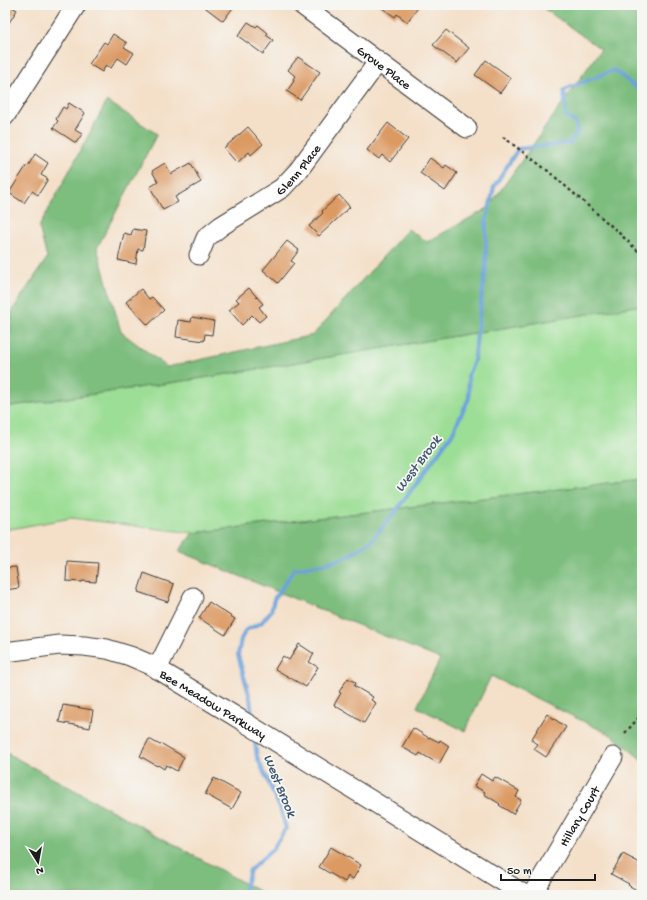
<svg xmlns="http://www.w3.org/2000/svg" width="647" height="900" font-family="'Gochi Hand',sans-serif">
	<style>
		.green { fill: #9cde95; stroke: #5c7d58 }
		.forest { fill: #7dbd7e; stroke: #4c6c4d }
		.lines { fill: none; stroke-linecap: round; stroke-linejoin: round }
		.stream { stroke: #6ca3da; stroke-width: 4 }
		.building { fill: #dc9a63 }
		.minor-casing { stroke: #3c3936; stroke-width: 21 }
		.path { stroke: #3c3936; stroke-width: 2.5; stroke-dasharray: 3 3; stroke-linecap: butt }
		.minor { stroke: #fff; stroke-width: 19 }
		.labels { text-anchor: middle; stroke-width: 3.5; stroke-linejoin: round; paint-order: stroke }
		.street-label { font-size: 13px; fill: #1c1c1c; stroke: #f6f6f2 }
		.water-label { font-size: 14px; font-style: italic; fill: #405971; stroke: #f6f6f2 }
	</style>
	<rect width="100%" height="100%" fill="#f6f6f2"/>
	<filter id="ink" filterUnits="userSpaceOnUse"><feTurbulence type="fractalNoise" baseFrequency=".025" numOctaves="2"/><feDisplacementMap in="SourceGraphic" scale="8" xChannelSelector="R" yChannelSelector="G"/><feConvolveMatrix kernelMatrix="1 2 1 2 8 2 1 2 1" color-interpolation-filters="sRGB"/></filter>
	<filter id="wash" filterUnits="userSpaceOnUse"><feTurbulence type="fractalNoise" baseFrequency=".012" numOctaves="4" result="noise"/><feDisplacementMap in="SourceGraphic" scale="16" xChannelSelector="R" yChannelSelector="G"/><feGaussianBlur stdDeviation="0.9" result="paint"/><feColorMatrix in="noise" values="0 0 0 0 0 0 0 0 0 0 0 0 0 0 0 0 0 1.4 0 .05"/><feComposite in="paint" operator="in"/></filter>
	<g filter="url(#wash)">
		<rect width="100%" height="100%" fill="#f4e0c9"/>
		<!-- green -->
		<polygon class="green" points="642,305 642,479 193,533 71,518 5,530 5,407 197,379"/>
		<!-- forest -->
		<g class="forest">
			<polygon points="539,5 642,5 642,305 197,379 5,407 5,368 12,311 47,258 39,227 107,101 157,134 97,248 121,332 167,367 313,335 408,229 427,242 488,208 601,49"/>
			<polygon points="642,479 642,760 613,736 491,676 465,731 417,707 440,659 179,551 193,533"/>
			<polygon points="5,752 266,895 5,895"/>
		</g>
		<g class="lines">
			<!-- stream -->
			<g class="stream">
				<polyline points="253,721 250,698 238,655 241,639 246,630 261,623 271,611 274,599 286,582 294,569 327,563 349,556 371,541 393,515 452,434 469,398 468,375 474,361 479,317 486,268 486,223 494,187 518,149 570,143 578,132 576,123 566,116 564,90 614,70 633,85 642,90"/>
				<polyline points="246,895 245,888 250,870 273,849 286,828 280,808 257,757 254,736"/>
			</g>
		</g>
		<g id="blocks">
			<!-- building -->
			<g class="building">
				<polygon points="5,5 9,5 17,10 5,29"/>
				<polygon points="202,5 235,5 223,21"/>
				<polygon points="378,5 420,5 407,22 397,14 395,17"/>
				<polygon points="248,22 256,27 258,25 268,33 266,35 273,40 263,54 238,36"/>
				<polygon points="446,30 469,48 457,63 433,45"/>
				<polygon points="113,34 127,43 124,47 134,53 127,64 118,58 111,68 106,65 102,72 89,64 104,42 107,44"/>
				<polygon points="298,57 320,72 300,100 287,91 294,81 293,79 295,76 288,70"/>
				<polygon points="486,60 511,78 500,93 475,75"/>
				<polygon points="69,103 85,113 75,130 82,134 76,143 53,128 58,121 56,119 63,107 66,109"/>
				<polygon points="388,123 408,139 390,162 382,155 379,159 367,150"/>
				<polygon points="248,127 263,144 251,155 249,152 237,163 224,148"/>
				<polygon points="35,154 48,163 41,175 48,179 38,195 32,191 24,203 9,193 27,165 28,166"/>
				<polygon points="430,158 444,168 446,165 457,173 445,191 420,173"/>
				<polygon points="165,163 171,174 191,163 201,182 175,197 178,202 163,210 150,187 158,182 152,171"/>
				<polygon points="339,195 350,207 319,236 309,226 323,213 322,211"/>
				<polygon points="133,229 146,231 143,250 138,249 136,264 118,260 124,233 131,235"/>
				<polygon points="287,241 299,250 291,261 294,263 278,283 263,270"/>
				<polygon points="249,288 263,304 259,307 266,316 259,322 252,315 242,325 229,310 239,302 236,299"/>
				<polygon points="141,289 149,299 152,297 164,310 148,325 126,302"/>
				<polygon points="192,317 214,321 212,335 205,334 204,341 176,337 178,320 191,322"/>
				<polygon points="67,561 98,563 96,582 82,581 82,582 66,581"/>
				<polygon points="16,567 19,588 5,590 5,568"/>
				<polygon points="144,573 174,584 168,602 138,592"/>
				<polygon points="209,602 235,619 225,635 199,618"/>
				<polygon points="299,644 314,654 309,662 318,667 306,687 275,669 283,656 289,660"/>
				<polygon points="348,678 356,683 354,686 373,697 371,700 376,703 364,723 334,705 341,693 339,692"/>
				<polygon points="63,705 93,710 90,728 59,722"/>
				<polygon points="547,714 566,727 546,757 534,749 538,744 531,740"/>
				<polygon points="413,728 429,738 429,737 439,742 440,740 449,746 439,764 420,753 418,756 402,747"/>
				<polygon points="149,739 160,745 162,744 184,757 177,771 166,765 164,769 158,765 157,766 140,756"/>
				<polygon points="481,774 492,781 495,777 519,791 516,797 521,800 513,814 499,805 500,804 484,794 485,792 474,786"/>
				<polygon points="214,778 241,793 232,809 205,794"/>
				<polygon points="331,847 361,865 353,879 348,876 345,882 319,867"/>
				<polygon points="623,854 642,864 642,893 628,885 629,884 611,874"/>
			</g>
		</g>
	</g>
	<g filter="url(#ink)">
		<use href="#blocks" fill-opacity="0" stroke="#3c3936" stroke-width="1"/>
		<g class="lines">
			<!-- minor casing -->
			<g class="minor-casing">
				<g id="minor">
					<path id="s1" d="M 302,5 L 467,128"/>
					<polyline points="5,116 76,5"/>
					<path id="s2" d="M 199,255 L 206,238 L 221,226 L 282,188 L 298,171 L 378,62"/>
					<path id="s3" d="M 5,652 L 59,645 L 84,646 L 107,649 L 130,656 L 151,665 L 233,715 L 525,895"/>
					<polyline points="157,669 193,597"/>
					<path id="s4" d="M 532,895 L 613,757"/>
				</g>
			</g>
			<!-- path -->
			<g class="path">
				<polyline points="503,137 548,171 617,231 642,255"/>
				<polyline points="625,733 642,714"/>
			</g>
			<!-- minor -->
			<use href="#minor" class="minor"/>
		</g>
	</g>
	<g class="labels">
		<!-- street labels -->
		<g class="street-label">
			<text dy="5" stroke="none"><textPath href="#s1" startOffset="103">Grove Place</textPath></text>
			<text dy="5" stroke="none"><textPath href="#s2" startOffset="134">Glenn Place</textPath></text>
			<text dy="5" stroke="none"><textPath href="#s3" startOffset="223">Bee Meadow Parkway</textPath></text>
			<text dy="5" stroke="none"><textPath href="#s4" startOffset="92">Hillary Court</textPath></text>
		</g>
		<!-- water labels -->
		<g class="water-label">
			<text transform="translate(417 463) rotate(-53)" y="5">West Brook</text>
			<text transform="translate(281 785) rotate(68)" y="5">West Brook</text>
		</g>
	</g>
	<!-- margin -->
	<rect width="647" height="900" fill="none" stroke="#f6f6f2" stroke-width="20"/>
	<!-- north arrow -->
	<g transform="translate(38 862) rotate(169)" stroke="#f6f6f2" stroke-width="3" paint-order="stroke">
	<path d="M0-3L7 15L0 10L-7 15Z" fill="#1c1c1c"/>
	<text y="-6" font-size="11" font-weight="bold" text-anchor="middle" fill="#1c1c1c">N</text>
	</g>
	<!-- scale -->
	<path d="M501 874v6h94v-6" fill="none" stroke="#1c1c1c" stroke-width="2"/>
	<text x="507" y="874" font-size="12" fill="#1c1c1c" stroke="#f6f6f2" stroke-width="3" paint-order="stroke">50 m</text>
</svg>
